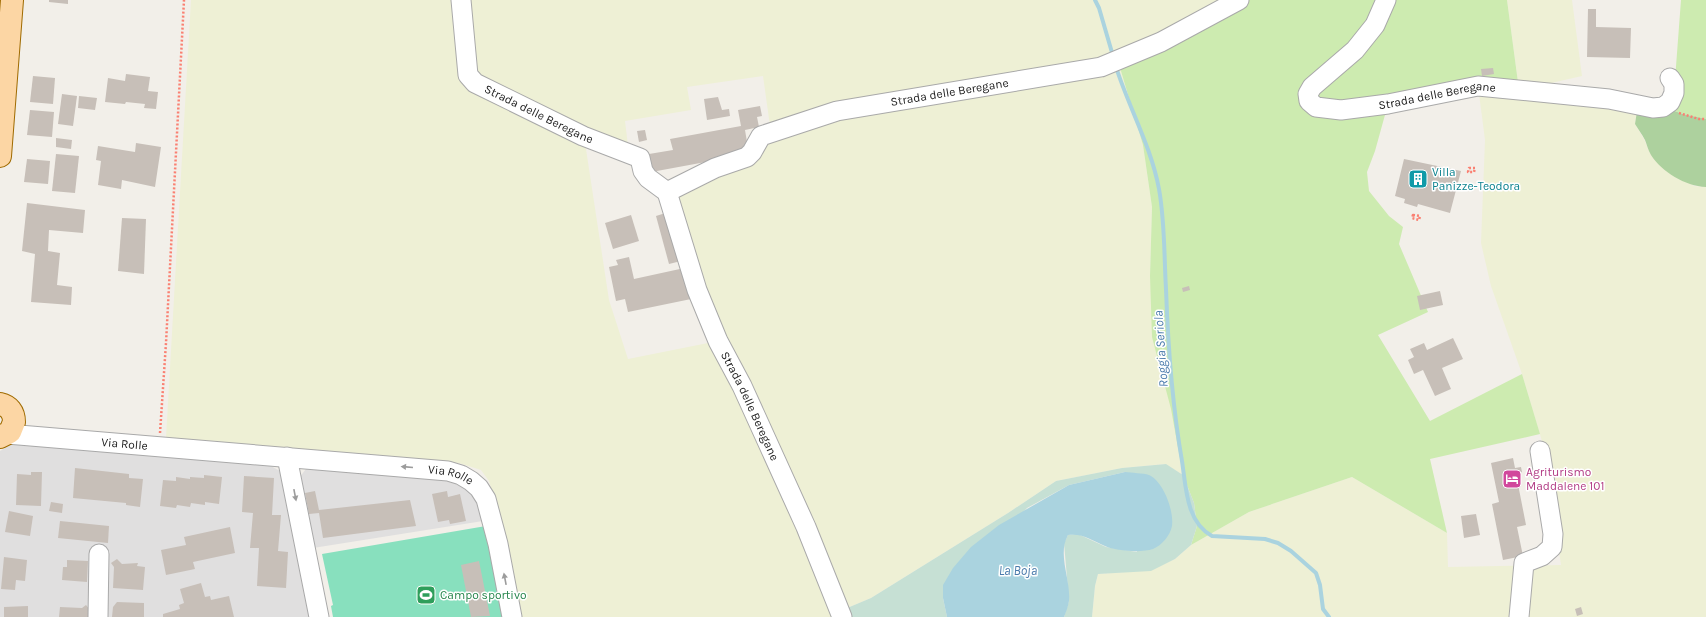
<svg xmlns="http://www.w3.org/2000/svg" width="1706" height="617" font-family="Karla,sans-serif">
	<style>
		.residential { fill: #e0dfdf }
		.farmland { fill: #eef0d5; fill-rule: evenodd }
		.grass { fill: #cdebb0 }
		.forest { fill: #add19e }
		.wetland { fill: #c6e0d4 }
		.pitch { fill: #88e0be }
		.water { fill: #aad3df }
		.lines { fill: none; stroke-linecap: round; stroke-linejoin: round }
		.stream { stroke: #aad3df; stroke-width: 4 }
		.building { fill: #c7bfb8 }
		.minor-casing { stroke: #a9a9a9; stroke-width: 21 }
		.major-casing { stroke: #a06b00; stroke-width: 24 }
		.path { stroke: #fa8072; stroke-width: 2.5; stroke-dasharray: 2 2; stroke-linecap: butt }
		.minor { stroke: #fff; stroke-width: 19 }
		.major { stroke: #fcd6a4; stroke-width: 22 }
		.oneway { fill: #9c9c9c }
		.labels { text-anchor: middle; stroke-width: 3; stroke-linejoin: round; paint-order: stroke }
		.street-label { font-size: 12px; fill: #222; stroke: #fff }
		.culture-label { font-size: 12px; fill: #0d838f; stroke: #fff; text-anchor: start }
		.hotel-label { font-size: 12px; fill: #b23c85; stroke: #fff; text-anchor: start }
		.leisure-label { font-size: 12px; fill: #27864d; stroke: #fff; text-anchor: start }
		.water-label { font-size: 13px; font-style: italic; fill: #4a7aab; stroke: #fff }
	</style>
	<rect width="100%" height="100%" fill="#f2efe9"/>
	<!-- residential -->
	<g class="residential">
		<polygon points="14,443 269,465 280,471 310,617 0,617 0,451"/>
		<polygon points="306,469 443,480 462,486 473,493 480,506 483,521 313,548 299,478"/>
	</g>
	<!-- farmland -->
	<g class="farmland">
		<path d="M 191,0 L 1239,0 L 1118,61 L 1143,145 L 1152,207 L 1150,276 L 1183,475 L 1165,464 L 1122,468 L 1056,481 L 1008,513 L 871,598 L 840,611 L 842,617 L 520,617 L 504,531 L 489,481 L 481,470 L 459,463 L 166,438 ZM 763,76 L 771,133 L 667,192 L 718,341 L 628,359 L 609,300 L 584,136 L 629,154 L 625,121 L 691,110 L 687,87 Z"/>
		<polygon points="1507,0 1572,0 1582,76 1521,90 1638,105 1635,124 1644,139 1650,153 1694,186 1706,187 1706,617 1092,617 1095,586 1098,574 1151,570 1175,559 1191,545 1249,512 1352,477 1447,533 1448,567 1561,565 1544,448 1522,374 1491,286 1481,243 1485,140 1478,86 1519,90"/>
	</g>
	<!-- grass -->
	<g class="grass">
		<polygon points="1239,0 1507,0 1519,90 1388,104 1375,151 1367,172 1369,191 1389,216 1403,227 1399,244 1428,312 1378,335 1430,421 1522,374 1540,434 1430,459 1447,533 1352,477 1249,512 1191,545 1197,526 1194,503 1183,475 1171,409 1152,337 1150,276 1152,207 1143,145 1118,61"/>
		<polygon points="1681,0 1706,0 1706,119 1683,114 1663,107 1674,93"/>
	</g>
	<!-- forest -->
	<path class="forest" d="M 1638,105 L 1663,107 L 1683,114 L 1706,119 L 1706,187 C 1685,186 1662,172 1651,155 C 1648,150 1647,145 1645,140 C 1642,134 1638,129 1635,124 Z"/>
	<!-- wetland -->
	<polygon class="wetland" points="1166,464 1183,475 1194,503 1197,526 1191,545 1175,559 1151,571 1098,574 1095,586 1092,617 1064,617 1069,601 1064,543 1068,535 1078,534 1106,547 1137,552 1125,472 1069,485 1027,508 943,598 947,617 842,617 840,611 871,598 1008,513 1056,481 1122,468"/>
	<!-- pitch -->
	<polygon class="pitch" points="486,526 502,617 333,617 331,606 333,605 322,554"/>
	<!-- water -->
	<path class="water" d="M 1125,472 C 1132,473 1143,473 1149,475 C 1164,482 1174,511 1172,526 C 1170,536 1162,545 1153,549 C 1141,553 1116,551 1105,546 C 1091,540 1083,533 1068,535 C 1057,555 1071,579 1069,601 C 1068,607 1066,612 1064,617 L 947,617 L 943,598 L 943,585 L 953,568 L 971,547 L 999,525 L 1069,485 Z"/>
	<g class="lines">
		<!-- stream -->
		<g class="stream">
			<polyline points="1095,0 1099,8 1113,56"/>
			<path d="M 1116,67 C 1129,108 1151,146 1159,189 C 1165,222 1164,256 1166,289 C 1168,346 1172,404 1182,461 C 1186,487 1186,522 1212,536 L 1265,539 L 1278,543 L 1291,551 L 1316,573 L 1320,585 L 1323,609 L 1329,617"/>
		</g>
	</g>
	<!-- building -->
	<g class="building">
		<polygon points="49,0 68,0 68,4 49,2"/>
		<polygon points="1588,9 1596,9 1596,27 1631,28 1630,58 1587,57"/>
		<polygon points="1493,68 1494,74 1482,76 1481,69"/>
		<polygon points="126,74 150,77 148,91 158,92 156,109 144,108 145,104 126,102 125,104 105,102 108,78 125,81"/>
		<polygon points="33,76 55,78 53,104 30,102"/>
		<polygon points="62,94 77,96 73,126 58,124"/>
		<polygon points="79,96 97,98 95,110 78,108"/>
		<polygon points="718,97 722,110 729,109 730,116 707,120 704,99"/>
		<polygon points="760,106 762,116 757,117 759,127 745,130 749,154 646,173 643,155 673,150 670,139 741,126 738,110"/>
		<polygon points="30,110 54,112 52,137 27,135"/>
		<polygon points="645,130 647,140 639,142 637,131"/>
		<polygon points="56,138 72,140 71,149 56,147"/>
		<polygon points="136,143 161,147 155,187 122,180 121,189 98,185 101,161 96,160 98,146 135,152"/>
		<polygon points="56,154 79,156 75,193 52,191"/>
		<polygon points="27,159 50,161 48,184 24,182"/>
		<polygon points="1404,159 1461,171 1450,213 1418,204 1417,207 1404,203 1405,199 1395,196"/>
		<polygon points="27,203 85,210 83,233 49,230 48,251 60,253 57,285 72,287 71,305 31,302 35,254 22,251"/>
		<polygon points="672,211 685,260 669,264 656,216"/>
		<polygon points="631,215 639,241 613,249 605,223"/>
		<polygon points="122,218 146,219 144,274 118,271"/>
		<polygon points="629,257 634,279 689,267 696,298 628,312 625,299 616,301 609,267 618,265 616,260"/>
		<polygon points="1189,286 1190,290 1183,292 1182,288"/>
		<polygon points="1440,291 1443,305 1420,310 1417,296"/>
		<polygon points="1453,338 1463,359 1442,368 1451,389 1435,396 1423,370 1414,374 1408,360 1414,357 1410,349 1424,343 1427,350"/>
		<polygon points="1513,458 1515,468 1521,467 1522,472 1516,474 1526,525 1517,527 1523,556 1503,560 1492,504 1499,502 1491,463"/>
		<polygon points="75,468 129,474 129,478 143,479 140,507 126,505 126,503 73,498"/>
		<polygon points="31,472 42,472 41,506 16,505 17,474 31,475"/>
		<polygon points="204,475 222,477 219,504 205,502 205,505 191,503 190,507 177,505 176,508 160,506 163,480 176,481 176,477 190,479 190,477 204,478"/>
		<polygon points="244,476 274,478 272,515 281,515 278,551 288,552 286,588 257,586 259,548 250,548 253,513 242,512"/>
		<polygon points="315,491 319,510 410,500 416,526 323,538 319,513 309,514 305,493"/>
		<polygon points="447,491 448,497 460,494 466,521 450,524 449,520 438,522 432,494"/>
		<polygon points="51,502 63,504 62,513 49,511"/>
		<polygon points="9,511 33,516 30,536 5,532"/>
		<polygon points="1476,514 1480,535 1464,538 1461,516"/>
		<polygon points="60,521 109,526 108,543 58,538"/>
		<polygon points="230,527 235,553 193,562 195,569 166,575 161,550 186,545 184,537"/>
		<polygon points="4,557 27,560 25,581 16,580 15,590 1,589"/>
		<polygon points="117,559 122,564 138,563 137,566 145,567 143,590 113,588 114,567 111,563"/>
		<polygon points="67,560 88,561 87,582 62,580 63,567 67,567"/>
		<polygon points="479,561 490,616 471,617 461,565"/>
		<polygon points="201,583 205,597 210,596 211,600 229,596 234,617 163,617 163,614 180,609 179,605 184,603 180,589"/>
		<polygon points="117,602 144,603 144,617 112,617 113,607"/>
		<polygon points="86,605 92,612 90,617 59,617 60,607 82,608"/>
		<polygon points="28,606 28,617 4,617 4,607"/>
		<polygon points="1581,607 1583,614 1577,616 1575,609"/>
	</g>
	<g class="lines">
		<!-- minor casing -->
		<g class="minor-casing">
			<g id="minor">
				<path id="s1" d="M 461,0 L 468,75 L 475,83 L 583,136 L 640,158 L 643,171 L 648,178 L 667,192 L 697,290 L 718,341 L 742,386 L 806,527 L 842,617"/>
				<path id="s2" d="M 1386,0 L 1375,25 L 1355,50 L 1312,87 L 1308,94 L 1309,101 L 1316,107 L 1341,110 L 1388,104 L 1478,86 L 1609,99 L 1653,108 L 1663,107 L 1670,102 L 1674,93 L 1674,84 L 1670,78"/>
				<path id="s3" d="M 667,192 L 715,168 L 747,157 L 752,152 L 761,136 L 837,111 L 1101,67 L 1161,42 L 1239,0"/>
				<path id="s4" d="M 7,434 L 448,471 L 461,475 L 471,481 L 479,488 L 486,499 L 498,544 L 512,617"/>
				<polyline points="287,457 319,617"/>
				<polyline points="98,617 99,554"/>
				<polyline points="1519,617 1524,563 1542,556 1552,547 1553,534 1540,451"/>
			</g>
		</g>
		<!-- major casing -->
		<g class="major-casing">
			<g id="major">
				<polyline points="0,156 12,0"/>
				<path d="M 0,404 C 9,406 14,412 14,422 L 10,432 L 0,437"/>
			</g>
		</g>
		<!-- path -->
		<g class="path">
			<polyline points="1679,113 1699,119 1706,119"/>
			<polygon points="1469,168 1475,168 1474,172 1468,172"/>
			<polygon points="1413,215 1420,216 1419,220 1412,218"/>
			<polyline points="160,433 166,343 184,0"/>
		</g>
		<!-- minor -->
		<use href="#minor" class="minor"/>
		<!-- major -->
		<use href="#major" class="major"/>
	</g>
	<!-- one-way arrows -->
	<defs><path id="oneway-solid" d="M-6-.8H1V-3.2L6.5 0L1 3.2V.8H-6Z"/></defs>
	<g class="oneway">
		<use href="#oneway-solid" transform="translate(407 467) rotate(-175)"/>
		<use href="#oneway-solid" transform="translate(295 495) rotate(79)"/>
		<use href="#oneway-solid" transform="translate(505 579) rotate(-101)"/>
	</g>
	<!-- icons -->
	<defs>
		<g id="building-square" transform="scale(1)"><rect x="-9" y="-9" width="18" height="18" rx="4" fill="#0f9aa8" stroke="#fff"/><path d="M-4-6H4V6H1V3H-1V6H-4ZM-2.5-4.3h1.7v1.8h-1.7ZM.8-4.3h1.7v1.8H.8ZM-2.5-1h1.7V.8h-1.7ZM.8-1h1.7V.8H.8Z" fill="#fff"/></g>
		<g id="hotel-square" transform="scale(1)"><rect x="-9" y="-9" width="18" height="18" rx="4" fill="#d1479c" stroke="#fff"/><path d="M-6-4.5h1.5V1H6V5H4.5V3h-9V5H-6ZM-4 0a1.8 1.8 0 1 1 3.6 0ZM.5 0V-2.5h3Q6-2.5 6 0Z" fill="#fff"/></g>
		<g id="stadium-square" transform="scale(1)"><rect x="-9" y="-9" width="18" height="18" rx="4" fill="#2e9e5b" stroke="#fff"/><path d="M0-5a6.5 5 0 1 0 0 10a6.5 5 0 1 0 0-10ZM-3.5-1.8h7v3.6h-7Z" fill="#fff"/></g>
	</defs>
	<g fill-rule="evenodd">
		<use href="#building-square" x="1418" y="179"/>
		<use href="#hotel-square" x="1512" y="479"/>
		<use href="#stadium-square" x="426" y="595"/>
	</g>
	<g class="labels">
		<!-- street labels -->
		<g class="street-label">
			<text dy="4" stroke="none"><textPath href="#s3" startOffset="307">Strada delle Beregane</textPath></text>
			<text dy="4" stroke="none"><textPath href="#s2" startOffset="263">Strada delle Beregane</textPath></text>
			<text dy="4" stroke="none"><textPath href="#s1" startOffset="157">Strada delle Beregane</textPath></text>
			<text dy="4" stroke="none"><textPath href="#s1" startOffset="543">Strada delle Beregane</textPath></text>
			<text dy="4" stroke="none"><textPath href="#s4" startOffset="118">Via Rolle</textPath></text>
			<text dy="4" stroke="none"><textPath href="#s4" startOffset="446">Via Rolle</textPath></text>
		</g>
		<!-- culture labels -->
		<g class="culture-label">
			<text x="1432" y="176">Villa<tspan x="1432" dy="14">Panizze-Teodora</tspan></text>
		</g>
		<!-- hotel labels -->
		<g class="hotel-label">
			<text x="1526" y="476">Agriturismo<tspan x="1526" dy="14">Maddalene 101</tspan></text>
		</g>
		<!-- leisure labels -->
		<g class="leisure-label">
			<text x="440" y="599">Campo sportivo</text>
		</g>
		<!-- water labels -->
		<g class="water-label">
			<text transform="translate(1160 349) rotate(-94)" y="5">Roggia Seriola</text>
			<text x="1018" y="575">La Boja</text>
		</g>
	</g>
</svg>
